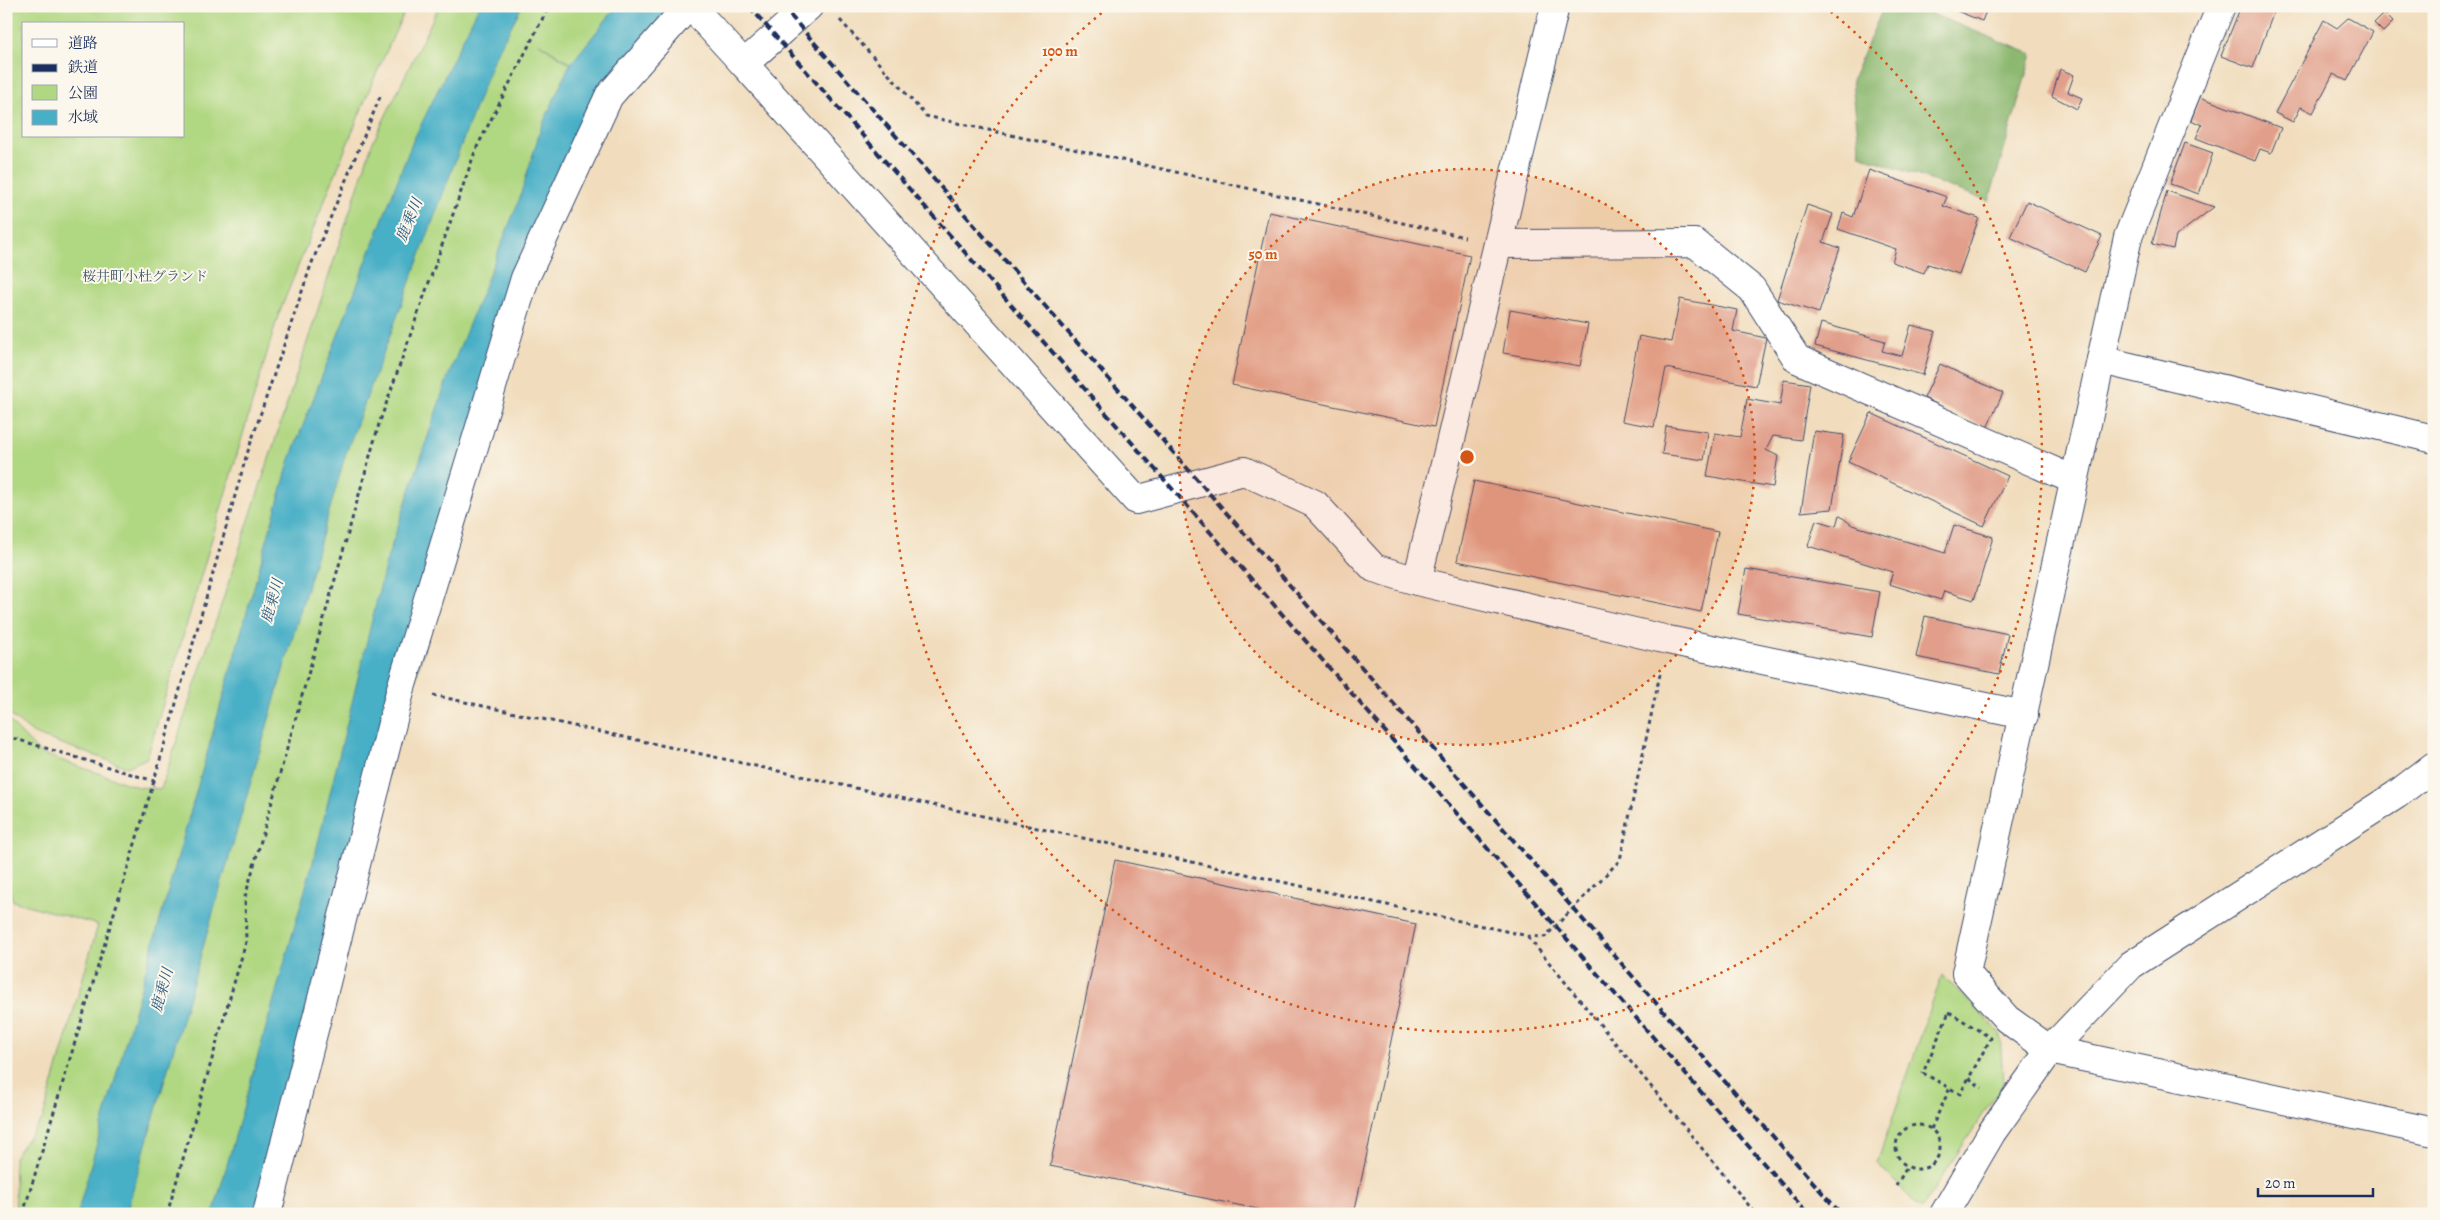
<svg xmlns="http://www.w3.org/2000/svg" width="2440" height="1220" font-family="Alegreya,'Noto Serif JP',serif">
	<style>
		.green { fill: #b0d781; stroke: #668370; fill-rule: evenodd }
		.forest { fill: #8cb86f; stroke: #547466 }
		.water { fill: #47afc6; stroke: #316f92 }
		.building { fill: #e19f8b }
		.lines { fill: none; stroke-linecap: round; stroke-linejoin: round }
		.minor-casing { stroke: #3b496c; stroke-width: 30 }
		.tertiary-casing { stroke: #3b496c; stroke-width: 30 }
		.path { stroke: #3b496c; stroke-width: 3; stroke-dasharray: 4 4; stroke-linecap: butt }
		.minor { stroke: #fff; stroke-width: 28 }
		.tertiary { stroke: #fff; stroke-width: 28 }
		.rail { stroke: #1b2f5e; stroke-width: 4; stroke-dasharray: 8 4; stroke-linecap: butt }
		.ring { fill: none; stroke: #d45514; stroke-width: 2.5; stroke-dasharray: 2.5 5 }
		.labels { text-anchor: middle; stroke-width: 4; stroke-linejoin: round; paint-order: stroke }
		.park-label { font-size: 14px; fill: #405967; stroke: #fbf7ec }
		.water-label { font-size: 15px; font-style: italic; fill: #2a5c82; stroke: #fbf7ec }
		.centre { fill: #d45514; stroke: #fbf7ec; stroke-width: 2.5 }
		.ring-label { font-size: 15px; text-anchor: middle; font-weight: bold; fill: #d45514; stroke: #fbf7ec; stroke-width: 4; stroke-linejoin: round; paint-order: stroke }
	</style>
	<rect width="100%" height="100%" fill="#fbf7ec"/>
	<filter id="ink" filterUnits="userSpaceOnUse"><feTurbulence type="fractalNoise" baseFrequency=".02" numOctaves="2"/><feDisplacementMap in="SourceGraphic" scale="10" xChannelSelector="R" yChannelSelector="G"/><feConvolveMatrix kernelMatrix="1 2 1 2 8 2 1 2 1" color-interpolation-filters="sRGB"/></filter>
	<filter id="wash" filterUnits="userSpaceOnUse"><feTurbulence type="fractalNoise" baseFrequency=".0096" numOctaves="4" result="noise"/><feDisplacementMap in="SourceGraphic" scale="20" xChannelSelector="R" yChannelSelector="G"/><feGaussianBlur stdDeviation="1.12" result="paint"/><feColorMatrix in="noise" values="0 0 0 0 0 0 0 0 0 0 0 0 0 0 0 0 0 1.4 0 .05"/><feComposite in="paint" operator="in"/></filter>
	<g filter="url(#wash)">
		<rect width="100%" height="100%" fill="#f1ddbd"/>
		<!-- green -->
		<g class="green">
			<path d="M 6,6 L 407,6 L 372,83 L 278,316 L 147,758 L 127,767 L 34,734 L 6,712 ZM 24,24 L 184,24 L 184,136 L 24,136 Z"/>
			<polygon points="439,6 680,6 611,88 539,43 610,91 545,230 261,1214 16,1214 14,1157 43,1118 98,925 13,901 6,880 6,718 40,753 138,787 161,789 372,144"/>
			<polygon points="1942,975 2000,1033 2003,1084 1921,1209 1877,1163"/>
		</g>
		<!-- forest -->
		<polygon class="forest" points="1884,6 1912,6 2032,54 1989,201 1860,155 1852,80"/>
		<!-- water -->
		<g class="water">
			<polygon points="479,6 522,6 493,60 346,453 126,1214 77,1214 290,459 412,143"/>
			<polygon points="617,6 673,6 569,156 254,1214 213,1214 316,851 386,562 447,379 519,200 541,128 569,66"/>
		</g>
		<g id="blocks">
			<!-- building -->
			<g class="building">
				<polygon points="1944,6 1988,6 1982,21"/>
				<polygon points="2241,6 2276,6 2253,68 2221,56"/>
				<polygon points="2384,13 2393,22 2383,32 2374,23"/>
				<polygon points="2348,18 2373,32 2347,81 2333,74 2313,113 2301,107 2293,122 2275,113 2324,20 2337,28"/>
				<polygon points="2060,69 2074,75 2068,92 2082,98 2077,109 2052,96"/>
				<polygon points="2200,97 2281,128 2271,153 2260,149 2255,161 2196,138 2202,125 2191,120"/>
				<polygon points="2185,143 2213,153 2199,194 2170,184"/>
				<polygon points="1869,170 1947,197 1943,206 1979,218 1959,274 1928,264 1924,273 1892,262 1896,249 1838,229 1843,213 1853,217"/>
				<polygon points="2167,191 2214,207 2176,236 2173,249 2152,244"/>
				<polygon points="2027,201 2102,236 2085,272 2010,237"/>
				<polygon points="1807,205 1833,214 1823,242 1840,248 1819,313 1777,300"/>
				<polygon points="1269,212 1470,255 1434,427 1232,385"/>
				<polygon points="1680,299 1737,310 1733,331 1766,338 1756,386 1666,368 1654,427 1622,421 1639,336 1671,342"/>
				<polygon points="1510,310 1588,324 1580,366 1503,353"/>
				<polygon points="1821,323 1885,341 1882,351 1902,356 1911,325 1935,331 1923,375 1815,346"/>
				<polygon points="1940,364 2003,393 1987,428 1924,398"/>
				<polygon points="1784,380 1810,384 1801,440 1773,436 1766,450 1778,456 1773,487 1707,476 1715,433 1740,437 1747,399 1780,405"/>
				<polygon points="1871,413 2008,476 1984,526 1848,462"/>
				<polygon points="1666,426 1708,432 1704,460 1662,454"/>
				<polygon points="1814,431 1844,435 1832,509 1801,512"/>
				<polygon points="1474,481 1718,532 1701,612 1457,561"/>
				<polygon points="1839,515 1852,525 1945,553 1954,525 1993,537 1974,600 1944,591 1941,600 1889,584 1893,572 1808,546 1816,520 1836,526"/>
				<polygon points="1746,569 1880,592 1872,637 1738,614"/>
				<polygon points="1925,616 2008,634 1999,674 1916,657"/>
				<polygon points="1115,860 1416,924 1354,1214 1281,1214 1050,1166"/>
			</g>
		</g>
	</g>
	<g filter="url(#ink)">
		<use href="#blocks" fill-opacity="0" stroke="#3b496c" stroke-width="1"/>
		<g class="lines">
			<!-- minor casing -->
			<g class="minor-casing">
				<g id="minor">
					<polyline points="691,6 744,64 809,6"/>
					<polyline points="1555,6 1417,581 1668,640 2024,715"/>
					<polyline points="2221,6 2128,237 1966,973 2007,1019 2050,1050 2434,1132"/>
					<polyline points="744,64 1136,500 1244,471 1315,504 1374,568 1417,581"/>
					<polyline points="1499,244 1695,243 1752,289 1797,359 2074,480"/>
					<polyline points="2101,360 2434,439"/>
					<polyline points="267,1214 401,688 525,278 609,96 688,6"/>
				</g>
			</g>
			<!-- tertiary casing -->
			<g class="tertiary-casing">
				<polyline id="tertiary" points="1944,1214 1992,1132 2050,1050 2131,965 2396,795 2434,766"/>
			</g>
			<!-- path -->
			<g class="path">
				<polyline points="840,20 926,116 1465,237"/>
				<polyline points="433,695 1528,936 1545,937 1620,860 1660,674"/>
				<polyline points="6,736 154,781 246,457 311,265 380,97"/>
				<polyline points="1528,937 1756,1214"/>
				<polygon points="1949,1012 1991,1038 1960,1094 1923,1073"/>
				<polyline points="1969,1078 1982,1088"/>
				<circle cx="1918" cy="1147" r="22"/>
				<polyline points="1931,1129 1950,1088"/>
				<polyline points="1896,1186 1907,1167"/>
				<polyline points="23,1214 154,781"/>
				<polyline points="167,1214 246,942 245,897 379,424 476,149 549,6"/>
			</g>
			<!-- minor -->
			<use href="#minor" class="minor"/>
			<!-- tertiary -->
			<use href="#tertiary" class="tertiary"/>
			<!-- rail -->
			<g class="rail">
				<polyline points="749,6 1808,1214"/>
				<polyline points="782,6 1841,1214"/>
			</g>
		</g>
	</g>
	<!-- distance rings -->
	<circle cx="1467" cy="457" r="288" fill="#d45514" fill-opacity=".12"/>
	<g class="ring">
		<circle cx="1467" cy="457" r="288"/>
		<path d="M1825 7A575 575 0 1 1 1109 7"/>
	</g>
	<g class="labels">
		<!-- park labels -->
		<g class="park-label">
			<text x="145" y="281">桜井町小杜グランド</text>
		</g>
		<!-- water labels -->
		<g class="water-label">
			<text transform="translate(409 220) rotate(-67)" y="5">鹿乗川</text>
			<text transform="translate(272 601) rotate(-74)" y="5">鹿乗川</text>
			<text transform="translate(162 990) rotate(-74)" y="5">鹿乗川</text>
		</g>
	</g>
	<circle cx="1467" cy="457" r="8" class="centre"/>
	<g class="ring-label">
		<text x="1060" y="56">100 m</text>
		<text x="1263" y="259">50 m</text>
	</g>
	<!-- margin -->
	<rect width="2440" height="1220" fill="none" stroke="#fbf7ec" stroke-width="25"/>
	<!-- legend -->
	<rect x="22" y="22" width="162" height="115" fill="#fbf7ec" stroke="#a1a7b3"/>
	<rect x="32" y="39" width="25" height="8" fill="#ffffff" stroke="#a1a7b3"/>
	<text x="68" y="48" font-size="15" fill="#1b2f5e">道路</text>
	<rect x="32" y="64" width="25" height="8" fill="#1b2f5e" stroke="#a1a7b3"/>
	<text x="68" y="72" font-size="15" fill="#1b2f5e">鉄道</text>
	<rect x="32" y="85" width="25" height="15" fill="#b0d781" stroke="#a1a7b3"/>
	<text x="68" y="98" font-size="15" fill="#1b2f5e">公園</text>
	<rect x="32" y="110" width="25" height="15" fill="#47afc6" stroke="#a1a7b3"/>
	<text x="68" y="122" font-size="15" fill="#1b2f5e">水域</text>
	<!-- scale -->
	<path d="M2258 1188v8h115v-8" fill="none" stroke="#1b2f5e" stroke-width="2.5"/>
	<text x="2265" y="1188" font-size="15" fill="#1b2f5e" stroke="#fbf7ec" stroke-width="4" paint-order="stroke">20 m</text>
</svg>
